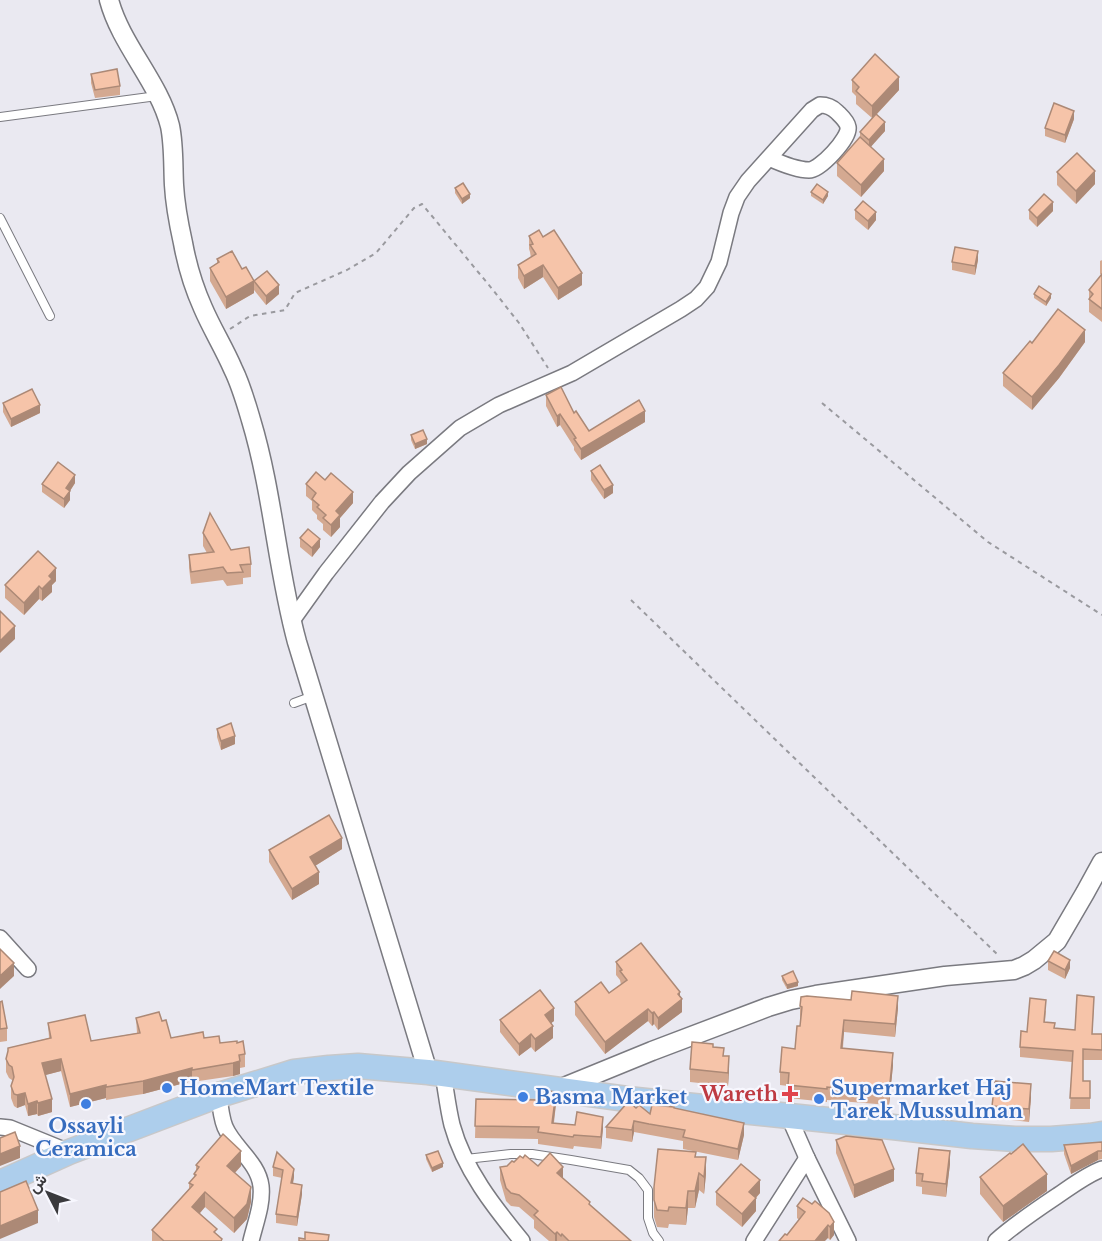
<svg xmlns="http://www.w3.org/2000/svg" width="1102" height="1241" font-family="'Libre Baskerville',Vazirmatn,serif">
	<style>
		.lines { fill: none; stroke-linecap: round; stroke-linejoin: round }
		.service-casing { stroke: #7a7a80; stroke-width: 10 }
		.minor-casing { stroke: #7a7a80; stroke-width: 18 }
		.tertiary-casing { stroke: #7a7a80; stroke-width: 21 }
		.primary-casing { stroke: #c8c8c9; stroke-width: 27 }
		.path { stroke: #9a9a9f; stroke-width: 2; stroke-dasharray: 4.5 4.5; stroke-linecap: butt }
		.service { stroke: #fff; stroke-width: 8 }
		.minor { stroke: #fff; stroke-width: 15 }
		.tertiary { stroke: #fff; stroke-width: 18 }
		.primary { stroke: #adceec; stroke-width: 24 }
		.wall { fill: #d4a991 }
		.shaded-wall { fill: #ac8976 }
		.building { fill: #f6c4a9; stroke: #ac8976; stroke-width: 1.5 }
		.shop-dot { fill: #3f7fe0; stroke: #f7f7fe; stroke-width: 2 }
		.health-dot { fill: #e0444e; stroke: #f7f7fe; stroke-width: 2 }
		.labels { text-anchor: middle; stroke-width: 4.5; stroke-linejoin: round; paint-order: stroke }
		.shop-label { font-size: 20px; font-weight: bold; fill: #366cbe; stroke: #f7f7fe; text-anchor: start }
		.health-label { font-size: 20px; font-weight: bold; fill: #be3a42; stroke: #f7f7fe; text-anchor: end }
	</style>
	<rect width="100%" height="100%" fill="#eae9f1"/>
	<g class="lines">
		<!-- service casing -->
		<g class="service-casing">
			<g id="service">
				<polyline points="0,117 157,96"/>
				<polyline points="0,218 50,316"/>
				<polyline points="294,703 313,696"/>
				<polyline points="466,1159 511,1154 532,1154 571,1160 629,1170 639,1178 648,1190 648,1218 653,1233 659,1241"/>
			</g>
		</g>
		<!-- minor casing -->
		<g class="minor-casing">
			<g id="minor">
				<path d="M 291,622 L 326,573 L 382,502 L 409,473 L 460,428 L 499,405 L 572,373 L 681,309 L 696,299 L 707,287 L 719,262 L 731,213 L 737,197 L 748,181 L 812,110 L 820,105 C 827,105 832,107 837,112 C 841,116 847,121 848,127 C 850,138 820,170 809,170 C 796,170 780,163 769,158"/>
				<polyline points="0,938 28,969"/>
				<path d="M 443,1074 C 446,1091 448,1109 452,1125 C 464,1169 494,1207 522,1241"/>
				<path d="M 219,1095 C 220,1106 221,1117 225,1127 C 234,1148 258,1162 261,1186 C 263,1204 255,1224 251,1241"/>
				<polyline points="789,1117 807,1158 848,1241"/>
				<polyline points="0,1127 10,1128 69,1152"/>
				<polyline points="754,1241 807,1158"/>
				<path d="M 996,1241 C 1015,1224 1036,1210 1057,1196 C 1072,1186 1086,1175 1102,1169"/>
			</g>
		</g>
		<!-- tertiary casing -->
		<g class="tertiary-casing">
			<g id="tertiary">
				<path d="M 109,0 C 121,45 159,82 170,126 C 174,145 173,166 174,185 C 175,204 179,225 183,243 C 187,265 194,288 203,308 C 212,329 224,348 233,369 C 241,385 246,403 251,420 C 273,493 277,569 297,642 L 428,1072"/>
				<polyline points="559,1089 652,1051 768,1007 791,1000 816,995 945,976 1014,970 1024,966 1034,960 1057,941 1085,893 1102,862"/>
			</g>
		</g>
		<!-- primary casing -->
		<g class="primary-casing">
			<polyline id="primary" points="0,1183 69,1152 219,1095 294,1072 329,1068 358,1066 428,1072 627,1099 866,1124 972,1136 1015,1139 1051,1139 1090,1136 1102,1134"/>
		</g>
		<!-- path -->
		<g class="path">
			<polyline points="230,329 250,316 285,310 295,293 347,270 376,253 414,208 422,204 493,290 519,323 548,368"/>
			<polyline points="822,403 988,542 1102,615"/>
			<polyline points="631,600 998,955"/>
		</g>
		<!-- service -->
		<use href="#service" class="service"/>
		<!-- minor -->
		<use href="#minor" class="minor"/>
		<!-- tertiary -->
		<use href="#tertiary" class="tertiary"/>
		<!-- primary -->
		<use href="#primary" class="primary"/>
	</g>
	<!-- wall -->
	<g class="wall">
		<polygon points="91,74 120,86 120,95 95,98 91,83"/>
		<polygon points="852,80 899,90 877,114 885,131 871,146 884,171 861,197 837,176 837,163 860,137 860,132 872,118 856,104 856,96 852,92"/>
		<polygon points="1074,119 1065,143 1045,136 1045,128"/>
		<polygon points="1057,172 1095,184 1076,204 1057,185"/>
		<polygon points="455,188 470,198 462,204 455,193"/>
		<polygon points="811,192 828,196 823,204 811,196"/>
		<polygon points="855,210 876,220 868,230 855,219"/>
		<polygon points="1029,210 1053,211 1037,227 1029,219"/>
		<polygon points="529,236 543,237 582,285 558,300 543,277 524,289 518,278 518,265 531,258 530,252 529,249"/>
		<polygon points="1102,254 1102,322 1089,312 1089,290 1102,275 1100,274 1100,261 1102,260"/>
		<polygon points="217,259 254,293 226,309 210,281 210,268 217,263"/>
		<polygon points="978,260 975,275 952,270 952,262"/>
		<polygon points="254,281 279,294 266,305 254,290"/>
		<polygon points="1034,294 1051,298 1046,306 1034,298"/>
		<polygon points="1085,342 1059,378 1032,410 1003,386 1003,373 1032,343"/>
		<polygon points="546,395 574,413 589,431 645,422 581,460 574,450 574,447 560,425 557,427 546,406"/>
		<polygon points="3,403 40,413 11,427 3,412"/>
		<polygon points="411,435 427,444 415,449 411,440"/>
		<polygon points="591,471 613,493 604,499 591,480"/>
		<polygon points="75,483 70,491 70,500 64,508 42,492 42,484"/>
		<polygon points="306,484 353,503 340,518 340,527 331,537 323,530 323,524 317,519 317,515 312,510 312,501 306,496"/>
		<polygon points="203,533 231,550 251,564 251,577 243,578 243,584 227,586 223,580 191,584 189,568 189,555 207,553 203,546"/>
		<polygon points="300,538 320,547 312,557 300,547"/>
		<polygon points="56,581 52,585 52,592 42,601 39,599 24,615 5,598 5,585"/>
		<polygon points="217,729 235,744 221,750 217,737"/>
		<polygon points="342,849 315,866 319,884 292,900 269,862 269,850"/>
		<polygon points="1048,961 1070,968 1065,979 1048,970"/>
		<polygon points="616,962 680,997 682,1012 658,1030 654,1024 652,1026 648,1021 605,1054 575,1015 575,1002 609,993 621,985 620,980 616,975"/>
		<polygon points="782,976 798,986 787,989 782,980"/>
		<polygon points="0,1002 7,1028 7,1041 0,1042"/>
		<polygon points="800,1006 898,1008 895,1037 844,1032 843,1048 893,1065 889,1105 827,1100 827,1102 788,1098 788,1086 780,1085 780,1072 795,1049 800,1026 801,1019 800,1019"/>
		<polygon points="1094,1007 1092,1034 1102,1034 1102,1060 1083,1060 1083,1081 1090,1081 1090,1109 1070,1109 1072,1062 1020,1057 1020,1047 1027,1032 1046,1010 1045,1022 1055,1028 1075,1030"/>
		<polygon points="136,1018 162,1021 171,1038 204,1038 220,1043 237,1043 245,1054 245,1067 240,1068 240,1074 233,1076 192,1082 192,1081 143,1094 106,1100 106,1098 70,1107 61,1071 45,1075 52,1112 38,1116 37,1114 28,1116 25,1105 17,1108 14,1106 11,1098 11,1086 13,1081 12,1080 9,1078 6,1072 6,1059 8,1053 8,1048 49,1038 48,1023 91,1041 137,1033"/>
		<polygon points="500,1020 554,1021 551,1023 553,1038 535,1052 531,1047 519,1056 500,1032"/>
		<polygon points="713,1047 729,1069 728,1086 690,1082 690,1069"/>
		<polygon points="1031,1097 1029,1122 992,1118 992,1106"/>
		<polygon points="476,1099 556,1104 554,1123 603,1128 601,1149 574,1146 573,1149 538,1144 538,1139 475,1138"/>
		<polygon points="636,1108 650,1114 674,1108 744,1135 738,1160 683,1149 683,1141 634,1132 632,1142 606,1138 606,1127"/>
		<polygon points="836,1140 894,1181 854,1198 836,1153"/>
		<polygon points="1102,1142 1102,1159 1098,1160 1071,1174 1064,1154 1064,1145"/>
		<polygon points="277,1152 294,1177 293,1184 302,1194 297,1226 276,1223 276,1214 282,1178 273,1176 273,1167"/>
		<polygon points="1011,1154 1047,1191 1003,1222 980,1194 980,1177"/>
		<polygon points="426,1155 443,1167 432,1172 426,1159"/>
		<polygon points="696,1157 706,1174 704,1194 699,1190 695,1208 688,1208 686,1225 669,1224 668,1228 657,1227 654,1217 654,1187"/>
		<polygon points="523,1158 563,1179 590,1205 631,1241 549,1241 534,1228 534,1220 519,1207 511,1206 506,1201 500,1180 500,1167 507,1166"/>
		<polygon points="950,1164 946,1197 922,1194 922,1187 916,1186 916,1173"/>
		<polygon points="196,1165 241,1166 235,1173 251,1202 247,1219 234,1233 205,1207 200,1213 222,1241 152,1241 152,1230 189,1189 189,1183 194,1178 194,1174 196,1171"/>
		<polygon points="716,1192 760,1193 756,1198 756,1211 742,1227 716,1205"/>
		<polygon points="812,1204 829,1213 834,1235 830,1240 828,1238 787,1235 799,1220 797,1218 797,1206"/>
	</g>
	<!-- shaded-wall -->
	<g class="shaded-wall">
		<polygon points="899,77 899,90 872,119 872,106"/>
		<polygon points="1074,111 1074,119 1065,143 1065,135"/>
		<polygon points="885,122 885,131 869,149 869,140"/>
		<polygon points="884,159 884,171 861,197 861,185"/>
		<polygon points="1095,171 1095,184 1076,204 1076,191"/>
		<polygon points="828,192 828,196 823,204 823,200"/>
		<polygon points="470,194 470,198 462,204 462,199"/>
		<polygon points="1053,202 1053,211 1037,227 1037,218"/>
		<polygon points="876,212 876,220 868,230 868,221"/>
		<polygon points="978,251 978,260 975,275 975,266"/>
		<polygon points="543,265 543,277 524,289 524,276"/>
		<polygon points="582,273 582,285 558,300 558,288"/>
		<polygon points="254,281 254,293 226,309 226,297"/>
		<polygon points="279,285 279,294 266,305 266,296"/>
		<polygon points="1051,294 1051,298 1046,306 1046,302"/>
		<polygon points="1085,330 1085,342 1059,378 1032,410 1032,397"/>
		<polygon points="40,405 40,413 11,427 11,419"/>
		<polygon points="645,411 645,422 581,460 581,449"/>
		<polygon points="560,414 560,425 557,427 557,416"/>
		<polygon points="427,439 427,444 415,449 415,444"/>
		<polygon points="75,475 75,483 66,497 66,488"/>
		<polygon points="613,485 613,493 604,499 604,490"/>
		<polygon points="70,491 70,500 64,508 64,499"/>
		<polygon points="353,492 353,503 340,518 340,527 331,537 331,525 336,511"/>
		<polygon points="320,539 320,547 312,557 312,548"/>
		<polygon points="56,568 56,581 52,585 52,592 42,601 42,589 49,576"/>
		<polygon points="39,586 39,599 24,615 24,603"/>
		<polygon points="15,626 15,639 0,653 0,641"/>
		<polygon points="235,736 235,744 221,750 221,741"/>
		<polygon points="342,838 342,849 310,869 310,857"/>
		<polygon points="319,872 319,884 292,900 292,889"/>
		<polygon points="1070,960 1070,968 1065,979 1065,970"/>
		<polygon points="14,963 14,976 0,989 0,976"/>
		<polygon points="798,982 798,986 787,989 787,985"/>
		<polygon points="680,992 680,1001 682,999 682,1012 658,1030 658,1018"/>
		<polygon points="898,996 898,1008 895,1037 895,1024"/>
		<polygon points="554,1008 554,1021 545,1028 545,1015"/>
		<polygon points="648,1009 648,1021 605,1054 605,1042"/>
		<polygon points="654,1012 654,1024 652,1026 652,1013"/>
		<polygon points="844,1020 844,1032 841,1061 841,1048"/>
		<polygon points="553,1026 553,1038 535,1052 535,1039"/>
		<polygon points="531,1034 531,1047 519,1056 519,1044"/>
		<polygon points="893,1053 893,1065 889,1105 889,1093"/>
		<polygon points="729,1056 729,1069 728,1086 728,1073"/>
		<polygon points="61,1059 61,1071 42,1076 42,1063"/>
		<polygon points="240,1061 240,1074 233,1076 233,1063"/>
		<polygon points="192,1068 192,1081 143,1094 143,1081"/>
		<polygon points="1031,1084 1031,1097 1029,1122 1029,1109"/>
		<polygon points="106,1085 106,1098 70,1107 70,1094"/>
		<polygon points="556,1092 556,1104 552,1134 552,1123"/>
		<polygon points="25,1093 25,1105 17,1108 17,1095"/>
		<polygon points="52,1099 52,1112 38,1116 38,1103"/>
		<polygon points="37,1101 37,1114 28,1116 28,1104"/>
		<polygon points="603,1117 603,1128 601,1149 601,1137"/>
		<polygon points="634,1121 634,1132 632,1142 632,1130"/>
		<polygon points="744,1123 744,1135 738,1160 738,1149"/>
		<polygon points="20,1146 20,1158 0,1166 0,1154"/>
		<polygon points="241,1151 241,1166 227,1181 227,1166"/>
		<polygon points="950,1151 950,1164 946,1197 946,1184"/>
		<polygon points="1098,1151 1098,1160 1071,1174 1071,1166"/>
		<polygon points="706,1157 706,1174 704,1194 704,1177"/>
		<polygon points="443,1163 443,1167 432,1172 432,1168"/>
		<polygon points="563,1167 563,1179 557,1173"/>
		<polygon points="294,1169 294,1177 291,1192 291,1183"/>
		<polygon points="894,1169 894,1181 854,1198 854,1185"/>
		<polygon points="699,1173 699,1190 695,1208 695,1191"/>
		<polygon points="1047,1174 1047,1191 1003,1222 1003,1206"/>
		<polygon points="760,1180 760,1193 749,1205 749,1192"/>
		<polygon points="302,1185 302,1194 297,1226 297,1217"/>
		<polygon points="251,1187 251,1202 247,1219 234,1233 234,1218"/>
		<polygon points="688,1191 688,1208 686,1225 686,1208"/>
		<polygon points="205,1192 205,1207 192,1222 192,1207"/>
		<polygon points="756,1198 756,1211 742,1227 742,1214"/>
		<polygon points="38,1210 38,1223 0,1239 0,1226"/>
		<polygon points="834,1222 834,1235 830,1240 830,1227"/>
		<polygon points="828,1225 828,1238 825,1241 815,1241"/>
		<polygon points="557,1232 557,1241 555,1241 555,1234"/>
	</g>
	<!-- building -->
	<g class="building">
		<polygon points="875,54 899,77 872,106 856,91 859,87 852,80"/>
		<polygon points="117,69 120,86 95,90 91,74"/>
		<polygon points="1054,103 1074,111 1065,135 1045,128"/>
		<polygon points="876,114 885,122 869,140 860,132"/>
		<polygon points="860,137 884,159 861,185 837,163"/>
		<polygon points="1077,153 1095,171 1076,191 1057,172"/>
		<polygon points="463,183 470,194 462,199 455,188"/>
		<polygon points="817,184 828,192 823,200 811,192"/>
		<polygon points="1044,194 1053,202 1037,218 1029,210"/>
		<polygon points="863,201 876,212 868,221 855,210"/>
		<polygon points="539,230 543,237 554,230 582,273 558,288 543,265 524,276 518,265 536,254 530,245 533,244 529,236"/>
		<polygon points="955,247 978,251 975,266 952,262"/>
		<polygon points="232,251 242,269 246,267 254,281 226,297 210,268 219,262 217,259"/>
		<polygon points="267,271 279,285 266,296 254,281"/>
		<polygon points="1102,274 1102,309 1089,299 1093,294 1089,290"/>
		<polygon points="1039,286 1051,294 1046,302 1034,294"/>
		<polygon points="1058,309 1085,330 1059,365 1032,397 1003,373 1030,341 1032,343"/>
		<polygon points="561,387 574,413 576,411 589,431 639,400 645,411 581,449 574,439 576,438 560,414 557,416 546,395"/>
		<polygon points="32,389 40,405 11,419 3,403"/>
		<polygon points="423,430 427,439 415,444 411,435"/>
		<polygon points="58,462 75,475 66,488 70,491 64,499 42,484"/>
		<polygon points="600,465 613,485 604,490 591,471"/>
		<polygon points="316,472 325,480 331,473 353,492 336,511 340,515 331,525 323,518 326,515 317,507 319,505 312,499 316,493 306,484"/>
		<polygon points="210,513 231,550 249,547 251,564 240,565 243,572 227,573 223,567 191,572 189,555 214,552 203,533"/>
		<polygon points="308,529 320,539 312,548 300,538"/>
		<polygon points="38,551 56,568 49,576 52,579 42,589 39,586 24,603 5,585"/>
		<polygon points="0,611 15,626 0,641"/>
		<polygon points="231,723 235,736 221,741 217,729"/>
		<polygon points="329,815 342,838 310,857 319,872 292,889 269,850"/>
		<polygon points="641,943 680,992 678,994 682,999 658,1018 654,1012 652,1013 648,1009 605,1042 575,1002 601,982 609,993 627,980 620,971 622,970 616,962"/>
		<polygon points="0,949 14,963 0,976"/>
		<polygon points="1054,951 1070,960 1065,970 1048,961"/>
		<polygon points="793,971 798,982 787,985 782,976"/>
		<polygon points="540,990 554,1008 545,1015 553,1026 535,1039 531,1034 519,1044 500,1020"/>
		<polygon points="852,991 898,996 895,1024 844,1020 841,1048 893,1053 889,1093 827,1087 827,1089 788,1085 789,1073 780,1072 782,1047 795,1049 797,1026 800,1026 802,1007 800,1006 801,997 807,996 851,1000"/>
		<polygon points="1077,995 1094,997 1092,1034 1102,1034 1102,1050 1083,1049 1083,1081 1090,1081 1090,1098 1070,1098 1073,1051 1020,1047 1021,1031 1027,1032 1030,998 1046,1000 1044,1022 1055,1023 1054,1028 1075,1030"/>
		<polygon points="2,1001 7,1028 0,1029 0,1002"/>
		<polygon points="159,1012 162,1021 166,1020 171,1038 203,1032 204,1038 219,1036 220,1043 237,1041 237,1043 243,1041 245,1054 239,1055 240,1061 233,1063 192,1070 192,1068 143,1081 106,1087 106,1085 70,1094 61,1059 42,1063 52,1099 38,1103 37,1101 28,1104 25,1093 17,1095 14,1094 11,1086 14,1077 12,1067 9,1065 6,1059 8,1051 8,1048 51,1038 48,1023 85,1015 91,1041 140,1033 136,1018"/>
		<polygon points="692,1042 713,1044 713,1047 724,1048 723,1056 729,1056 728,1073 690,1069"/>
		<polygon points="995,1081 1031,1084 1029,1109 992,1106"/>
		<polygon points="544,1090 556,1092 552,1123 575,1125 577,1112 603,1117 601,1137 574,1135 573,1137 538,1132 539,1127 475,1126 476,1099 542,1100"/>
		<polygon points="628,1102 630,1103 636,1108 639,1105 650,1114 652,1105 674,1107 674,1108 744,1123 738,1149 683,1137 685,1130 649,1124 634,1121 632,1130 606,1127"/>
		<polygon points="15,1132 20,1146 0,1154 0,1138"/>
		<polygon points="223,1134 241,1151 227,1166 251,1187 247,1204 234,1218 205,1192 192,1207 217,1229 214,1232 222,1239 221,1241 164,1241 152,1230 193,1185 189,1183 196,1175 194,1174 199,1167 196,1165"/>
		<polygon points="846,1136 882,1140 894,1169 854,1185 836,1140"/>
		<polygon points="1102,1142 1102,1151 1098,1151 1071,1166 1064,1145"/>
		<polygon points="1023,1144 1047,1174 1003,1206 980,1177 1010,1153 1011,1154"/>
		<polygon points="919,1148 950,1151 946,1184 922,1181 923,1174 916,1173"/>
		<polygon points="658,1149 696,1152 695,1157 706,1157 704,1177 699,1173 695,1191 688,1191 686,1208 669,1207 668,1211 657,1210 654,1200 654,1187"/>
		<polygon points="438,1151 443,1163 432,1168 426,1155"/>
		<polygon points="277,1152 294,1169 291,1183 302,1185 297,1217 276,1214 283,1170 273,1167"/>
		<polygon points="550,1153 563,1167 557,1173 590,1202 589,1204 631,1241 569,1241 562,1234 561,1236 557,1232 555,1234 534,1215 538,1211 519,1195 511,1193 506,1188 500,1167 507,1166 512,1161 514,1162 520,1156 523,1158 525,1155 538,1166"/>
		<polygon points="741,1164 760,1180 749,1192 756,1198 742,1214 716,1192"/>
		<polygon points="26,1181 38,1210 0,1226 0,1192"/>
		<polygon points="803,1198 812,1204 815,1201 829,1213 834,1222 830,1227 828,1225 815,1241 779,1241 785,1234 787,1235 805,1212 797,1206"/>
		<polygon points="305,1232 329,1235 328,1241 299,1241 299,1238 305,1239"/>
	</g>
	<!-- markers -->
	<g class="shop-dot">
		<circle cx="167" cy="1088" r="6"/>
		<circle cx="523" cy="1097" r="6"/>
		<circle cx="819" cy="1099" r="6"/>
		<circle cx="86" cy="1104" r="6"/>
	</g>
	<path class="health-dot" d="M787 1085h6v6h6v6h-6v6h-6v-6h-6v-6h6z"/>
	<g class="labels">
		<!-- shop labels -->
		<g class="shop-label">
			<text x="179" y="1095">HomeMart Textile</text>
			<text x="831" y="1095">Supermarket Haj<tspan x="831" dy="23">Tarek Mussulman</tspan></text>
			<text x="535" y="1104">Basma Market</text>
			<text x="86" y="1133" text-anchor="middle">Ossayli<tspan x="86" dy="23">Ceramica</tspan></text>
		</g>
		<!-- health labels -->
		<g class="health-label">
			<text x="778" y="1101">Wareth</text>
		</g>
	</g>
	<!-- north arrow -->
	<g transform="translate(48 1193) rotate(312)" stroke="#f7f7fe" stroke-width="4.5" paint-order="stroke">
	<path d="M0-4.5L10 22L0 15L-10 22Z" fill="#3a3a3d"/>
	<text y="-9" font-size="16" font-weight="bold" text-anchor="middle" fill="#3a3a3d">ش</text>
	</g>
</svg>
